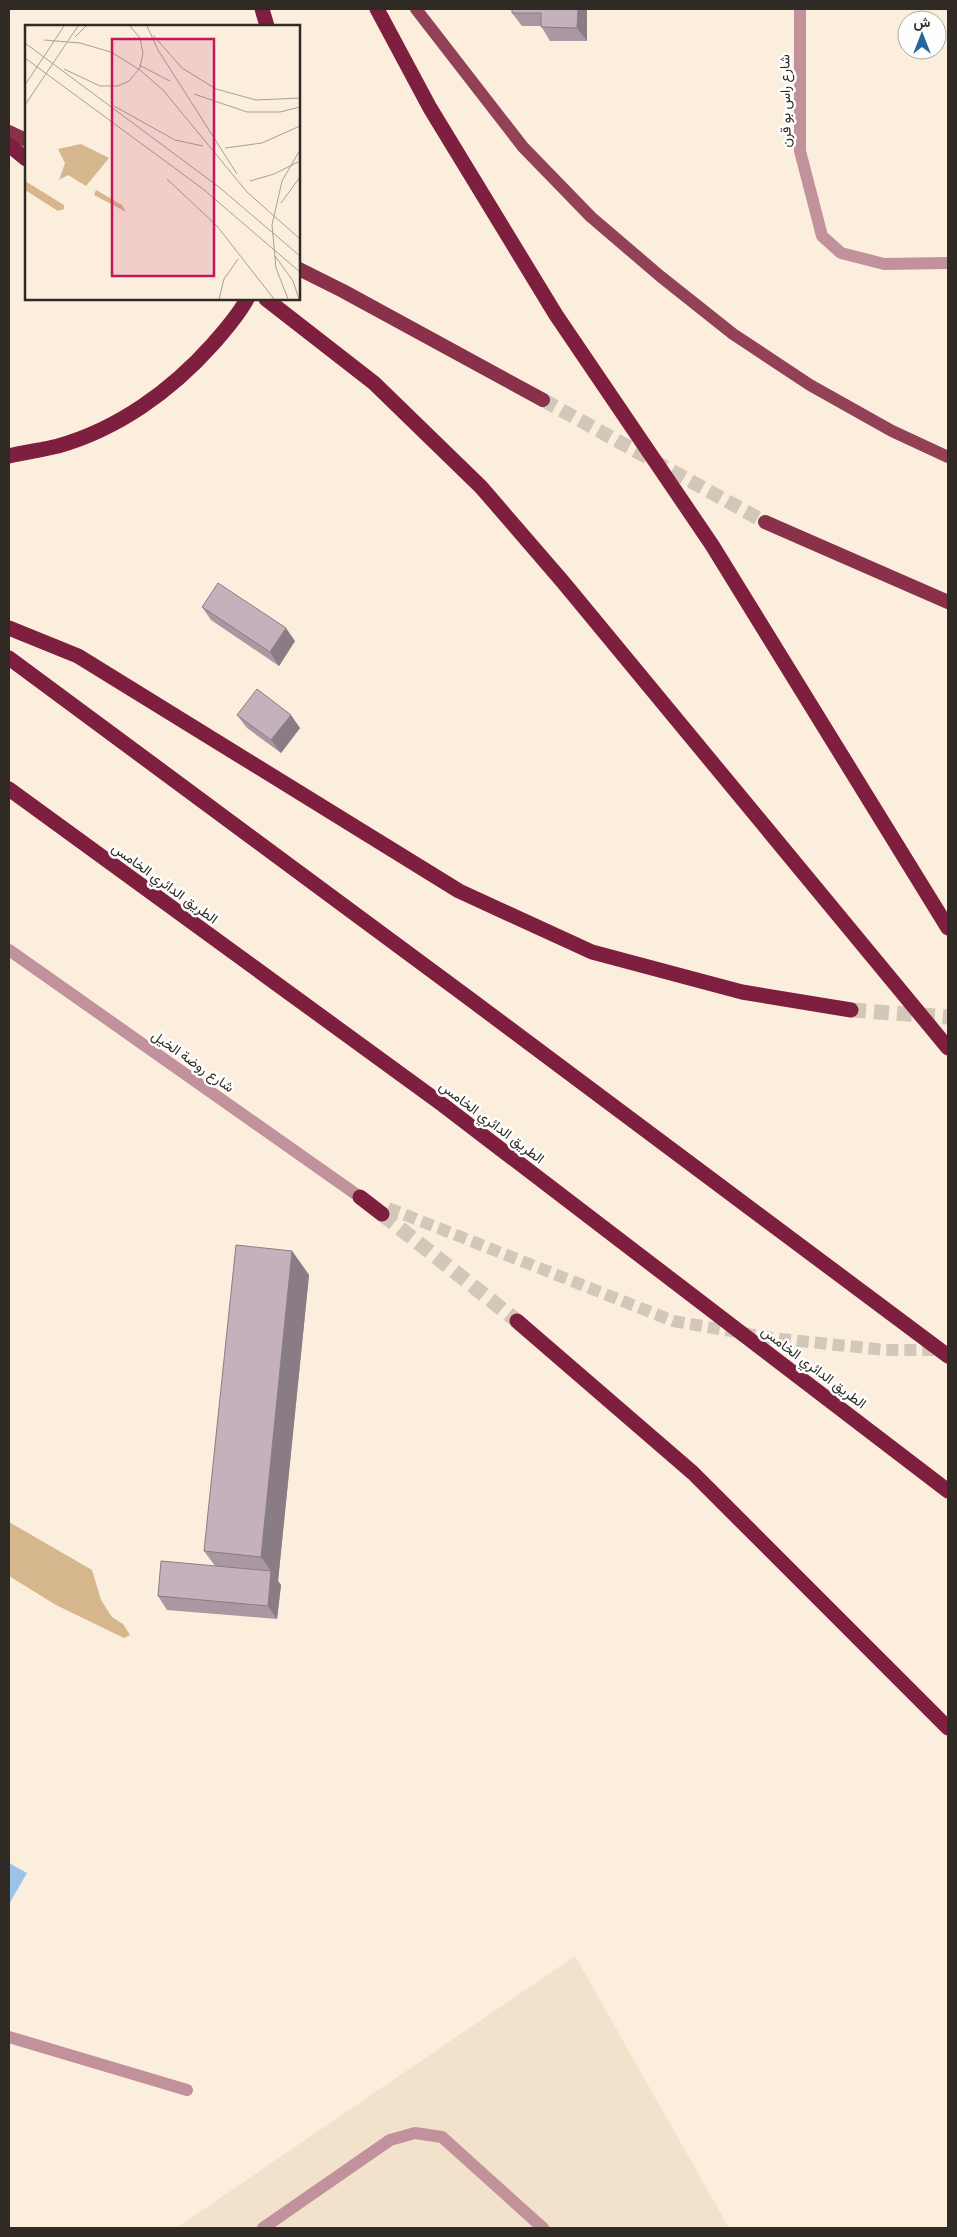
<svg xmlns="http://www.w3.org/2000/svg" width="957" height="2237" font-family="Figtree,Vazirmatn,sans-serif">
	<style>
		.built { fill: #f3e2cb }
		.green { fill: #d6b78d }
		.water { fill: #9ac3eb }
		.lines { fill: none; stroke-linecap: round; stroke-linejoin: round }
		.primary-tunnel { stroke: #d2c7b8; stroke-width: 12; stroke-dasharray: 12 6; stroke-linecap: butt }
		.trunk-tunnel { stroke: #d2c7b8; stroke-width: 14; stroke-dasharray: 14 7; stroke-linecap: butt }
		.motorway-tunnel { stroke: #d2c7b8; stroke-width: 15; stroke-dasharray: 15 8; stroke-linecap: butt }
		.service { stroke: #c2929c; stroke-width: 12 }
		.minor { stroke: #c2929c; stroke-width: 12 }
		.tertiary { stroke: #c2929c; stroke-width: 12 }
		.primary { stroke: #934157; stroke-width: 12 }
		.trunk { stroke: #89304b; stroke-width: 14 }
		.motorway { stroke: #7f1f3f; stroke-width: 15 }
		.wall { fill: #a998a2 }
		.shaded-wall { fill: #897c84 }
		.building { fill: #c4b1bc; stroke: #897c84 }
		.labels { text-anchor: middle; stroke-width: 5; stroke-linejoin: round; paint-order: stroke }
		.street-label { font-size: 14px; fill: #2f2b24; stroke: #fefefe }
		.inset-road { fill: none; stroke: #a9a093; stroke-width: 1 }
		.view { fill: #c2185b; fill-opacity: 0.15; stroke: #c2185b; stroke-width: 2.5 }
		.inset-edge { fill: none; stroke: #2f2b24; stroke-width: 2.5 }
	</style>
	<rect width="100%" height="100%" fill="#fbeedd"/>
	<!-- built -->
	<polygon class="built" points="575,1956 729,2228 176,2228"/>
	<!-- green -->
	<polygon class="green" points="9,1522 92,1570 101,1600 112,1617 123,1624 130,1635 124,1638 56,1605 9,1576"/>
	<!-- water -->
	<polygon class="water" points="9,1863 27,1873 9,1904"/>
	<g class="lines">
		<!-- primary-tunnel -->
		<polyline class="primary-tunnel" points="388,1208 673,1321 771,1338 886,1350 944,1350"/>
		<!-- trunk-tunnel -->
		<polyline class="trunk-tunnel" points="543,400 765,522"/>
		<!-- motorway-tunnel -->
		<g class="motorway-tunnel">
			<polyline points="851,1010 948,1017"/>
			<polyline points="382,1214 517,1321"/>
		</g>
		<!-- service -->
		<g class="service">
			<polyline points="9,2037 187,2090"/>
			<polyline points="263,2228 390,2140 415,2133 442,2137 543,2228"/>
		</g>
		<!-- minor -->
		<polyline class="minor" points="800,9 800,151 822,236 841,253 884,264 948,263"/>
		<!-- tertiary -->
		<polyline class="tertiary" points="9,950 360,1197"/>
		<!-- primary -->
		<polyline class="primary" points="416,9 523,147 591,217 660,276 733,334 810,385 892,431 948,457"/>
		<!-- trunk -->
		<g class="trunk">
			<polyline points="9,132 26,140"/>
			<polyline points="299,269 343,291 543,400"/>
			<polyline points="765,522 948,602"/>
		</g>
		<!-- motorway -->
		<g class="motorway">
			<polyline points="262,9 267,26"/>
			<polyline points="377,9 430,108 556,315 712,545 948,928"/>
			<polyline points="9,145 26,159"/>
			<polyline points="266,299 374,383 481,487 563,582 948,1048"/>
			<path d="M 9,456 C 25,452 42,450 58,446 C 118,429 171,391 213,344 C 225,330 238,316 247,299"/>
			<polyline points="9,628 78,656 459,891 592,952 742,992 851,1010"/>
			<polyline points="9,658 470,999 948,1356"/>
			<polyline points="9,789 443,1105 948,1491"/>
			<polyline points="360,1197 382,1214"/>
			<polyline points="517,1321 693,1473 948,1728"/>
		</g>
	</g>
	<!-- wall -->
	<g class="wall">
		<polygon points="587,9 587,41 550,41 541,26 522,26 512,13"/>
		<polygon points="202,607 295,641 279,666 211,620"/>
		<polygon points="237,715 300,728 281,753 247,728"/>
		<polygon points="292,1251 309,1275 278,1581 281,1585 277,1619 167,1610 158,1596 215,1566 204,1551"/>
	</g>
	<!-- shaded-wall -->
	<g class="shaded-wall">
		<polygon points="578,9 587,9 587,41 577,28"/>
		<polygon points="286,628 295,641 279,666 270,652"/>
		<polygon points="291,715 300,728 281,753 271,740"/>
		<polygon points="292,1251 309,1275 278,1581 261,1557"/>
		<polygon points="271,1571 281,1585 277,1619 268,1606"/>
	</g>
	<!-- building -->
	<g class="building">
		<polygon points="512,9 578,9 577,28 541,27 541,13 512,13"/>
		<polygon points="218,583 286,628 270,652 202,607"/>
		<polygon points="257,689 291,715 271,740 237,715"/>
		<polygon points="236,1245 292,1251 261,1557 204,1551"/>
		<polygon points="161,1561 271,1571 268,1606 158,1596"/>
	</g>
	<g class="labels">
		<!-- street labels -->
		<g class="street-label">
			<text transform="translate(785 101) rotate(-91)" y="5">شارع راس بو قرن</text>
			<text transform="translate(165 883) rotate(36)" y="5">الطريق الدائري الخامس</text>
			<text transform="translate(193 1061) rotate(35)" y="5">شارع روضة الخيل</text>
			<text transform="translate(492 1122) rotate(37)" y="5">الطريق الدائري الخامس</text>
			<text transform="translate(814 1367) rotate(37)" y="5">الطريق الدائري الخامس</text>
		</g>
	</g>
	<!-- overview -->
	<g transform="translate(25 25)">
		<rect width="275" height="275" fill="#fbeedd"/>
		<path d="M 56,119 L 84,133 L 61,161 L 43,150 L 34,155 L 40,138 L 33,124 ZM 0,156 L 39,180 L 39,184 L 33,186 L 0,165 ZM 71,165 L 97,180 L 101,187 L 69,170 Z" fill="#d6b78d"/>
		<path class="inset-road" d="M 122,1 L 133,25 L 212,149M 128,10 L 157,43 L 191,64 L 231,75 L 275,73M 50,12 L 61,1M 19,15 L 55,18 L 89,28M 0,18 L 194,162 L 275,231M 86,27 L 115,45 L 138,65 L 222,167 L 275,214M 0,33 L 178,164 L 275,247M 114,40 L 145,56M 39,44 L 75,61 L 93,61 L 104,56 L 115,43 L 118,28 L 115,13 L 105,1M 0,60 L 39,1M 169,69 L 222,87 L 255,87 L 275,82M 0,80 L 53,1M 89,81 L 150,115 L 178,121M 200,123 L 237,118 L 275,101M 142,154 L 192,201 L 249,274M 225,156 L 249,149 L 275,136M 256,178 L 275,152M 250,231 L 268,256 L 274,274M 194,274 L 199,254 L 213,234M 263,274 L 251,243 L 247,200 L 257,156 L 275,125"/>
		<path class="view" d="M 87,14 L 189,14 L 189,251 L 87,251 Z"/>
		<rect width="275" height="275" class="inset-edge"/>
	</g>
	<!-- border -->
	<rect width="957" height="2237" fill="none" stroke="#2f2b24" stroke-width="20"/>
	<!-- north arrow -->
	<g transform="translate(922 35)"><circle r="24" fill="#fefefe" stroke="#abaaa7"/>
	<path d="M0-4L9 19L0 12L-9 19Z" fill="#26679d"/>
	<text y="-8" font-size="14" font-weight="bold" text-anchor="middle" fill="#2f2b24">ش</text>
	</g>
</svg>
